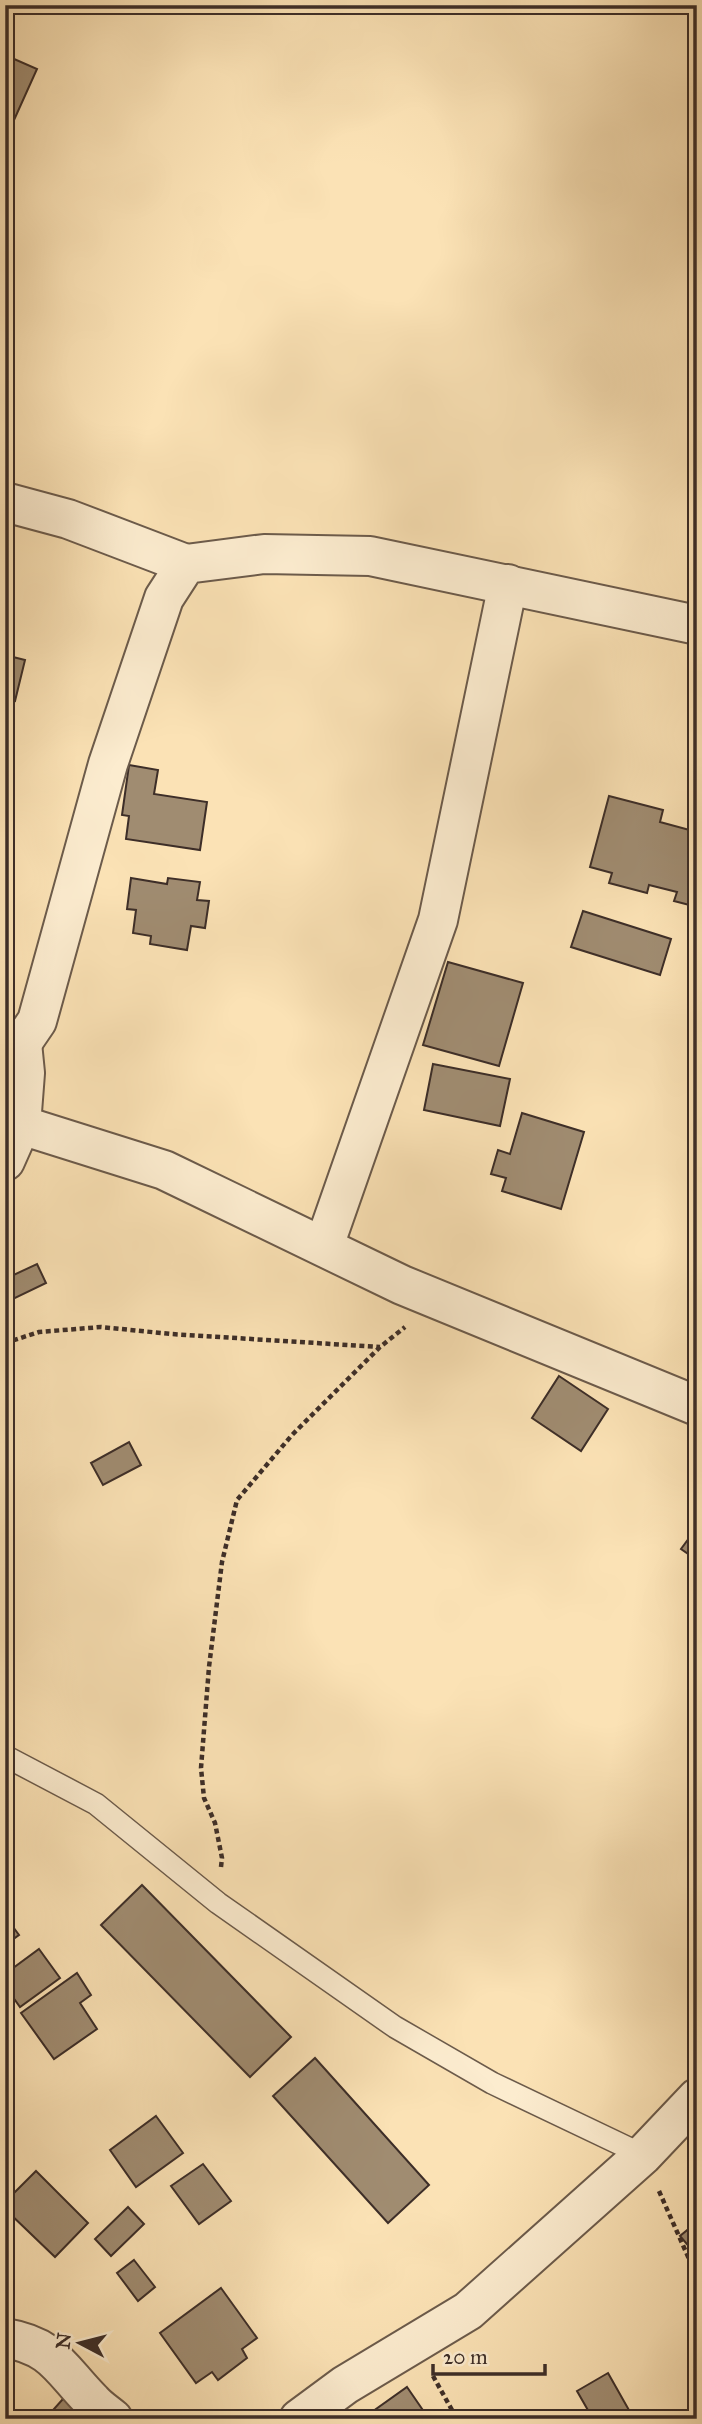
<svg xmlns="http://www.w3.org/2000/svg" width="702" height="2424" font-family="'IM FELL Great Primer',serif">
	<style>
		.building { fill: #a08c71; stroke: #3d2e28; stroke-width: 2 }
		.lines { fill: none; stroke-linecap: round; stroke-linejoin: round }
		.service-casing { stroke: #6c5b4b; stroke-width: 24 }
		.minor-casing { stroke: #6c5b4b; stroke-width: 42 }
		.path { stroke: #3d2e28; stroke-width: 4.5; stroke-dasharray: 5 3.5; stroke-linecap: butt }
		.service { stroke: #fceccf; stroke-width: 21 }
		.minor { stroke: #fceccf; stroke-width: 38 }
	</style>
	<rect width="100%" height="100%" fill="#fbe2b5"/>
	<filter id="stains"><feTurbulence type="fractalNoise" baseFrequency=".00286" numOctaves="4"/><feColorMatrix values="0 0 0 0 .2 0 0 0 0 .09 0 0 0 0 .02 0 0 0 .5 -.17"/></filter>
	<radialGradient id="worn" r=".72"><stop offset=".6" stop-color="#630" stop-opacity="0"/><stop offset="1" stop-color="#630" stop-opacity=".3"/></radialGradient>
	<!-- building -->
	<g class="building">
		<polygon points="5,55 37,69 5,140"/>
		<polygon points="5,655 25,660 15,701 5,699"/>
		<polygon points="129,765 158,770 154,794 207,802 200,850 126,839 129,816 122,815"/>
		<polygon points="609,796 663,810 660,822 697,832 697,907 674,901 677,892 649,885 647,893 609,883 612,873 590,867"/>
		<polygon points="131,878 167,884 168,878 200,882 197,900 209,901 205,928 191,926 187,950 150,944 151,936 133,933 136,910 127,909"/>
		<polygon points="583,911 671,939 660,975 571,947"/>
		<polygon points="448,962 523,983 499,1066 423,1045"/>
		<polygon points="433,1064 510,1079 500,1126 424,1110"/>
		<polygon points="522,1113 584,1132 561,1209 502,1191 506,1178 491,1174 498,1150 510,1154"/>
		<polygon points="37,1264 46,1283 13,1299 5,1279"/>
		<polygon points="559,1376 608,1409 581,1451 532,1418"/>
		<polygon points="129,1442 141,1465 103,1485 91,1463"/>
		<polygon points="695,1530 697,1531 697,1560 681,1549"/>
		<polygon points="142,1885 291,2037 250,2077 101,1925"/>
		<polygon points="5,1916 19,1935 5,1945"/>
		<polygon points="39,1949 60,1978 20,2007 5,1986 5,1974"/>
		<polygon points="77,1973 91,1995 80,2003 97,2029 54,2059 21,2013"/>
		<polygon points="315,2058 429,2185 388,2223 273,2096"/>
		<polygon points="156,2116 183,2153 136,2187 110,2150"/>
		<polygon points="203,2164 231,2201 199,2224 171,2186"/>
		<polygon points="36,2171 88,2223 55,2257 5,2209 5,2202"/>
		<polygon points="128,2207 144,2224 111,2256 95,2239"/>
		<polygon points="697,2222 697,2256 680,2236"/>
		<polygon points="134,2260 155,2287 138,2301 117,2273"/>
		<polygon points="221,2288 257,2338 242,2349 247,2358 218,2380 212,2372 196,2383 160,2333"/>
		<polygon points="608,2373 634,2419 593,2419 577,2391"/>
		<polygon points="407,2387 429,2419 362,2419"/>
		<polygon points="71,2390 99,2419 45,2419"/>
	</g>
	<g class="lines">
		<!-- service casing -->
		<g class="service-casing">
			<polyline id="service" points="5,1756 96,1804 218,1903 395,2027 492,2083 643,2155"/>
		</g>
		<!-- minor casing -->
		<g class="minor-casing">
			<g id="minor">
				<polyline points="5,502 68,519 186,564"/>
				<polyline points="5,1051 22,1043 37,1021 108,764 164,598 186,564 264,554 370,556 697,625"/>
				<polyline points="21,1125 164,1170 402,1285 697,1406"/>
				<polyline points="5,1161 21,1125 25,1073 22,1043"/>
				<polyline points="324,1246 438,920 508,584"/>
				<path d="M 5,2338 C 54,2346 61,2370 92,2401 C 98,2408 106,2413 113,2419"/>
				<polyline points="299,2419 345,2385 468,2311 643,2155 697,2098"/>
			</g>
		</g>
		<!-- path -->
		<g class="path">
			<polyline points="5,1343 39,1332 101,1327 171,1334 380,1347"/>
			<polyline points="221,1867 222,1858 215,1823 204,1798 201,1768 209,1667 222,1562 237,1500 292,1435 380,1347 405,1327"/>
			<polyline points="659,2191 697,2277"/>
			<polyline points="433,2376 457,2419"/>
		</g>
		<!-- service -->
		<use href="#service" class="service"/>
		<!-- minor -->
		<use href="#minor" class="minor"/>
	</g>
	<!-- margin -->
	<rect width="702" height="2424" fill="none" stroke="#fbe2b5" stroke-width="28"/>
	<rect x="7" y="7" width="688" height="2410" fill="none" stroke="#3d2e28" stroke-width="3.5"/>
	<rect x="14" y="14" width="674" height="2396" fill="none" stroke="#3d2e28" stroke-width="2"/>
	<!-- north arrow -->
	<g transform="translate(80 2343) rotate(277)" stroke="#fceccf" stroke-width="5" paint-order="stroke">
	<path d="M0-5L12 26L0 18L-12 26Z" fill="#3d2e28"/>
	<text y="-10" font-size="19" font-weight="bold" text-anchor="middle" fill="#3d2e28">N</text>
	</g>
	<!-- scale -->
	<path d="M433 2364v10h112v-10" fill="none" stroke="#3d2e28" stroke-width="3.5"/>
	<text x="443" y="2364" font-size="21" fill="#3d2e28" stroke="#fceccf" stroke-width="5" paint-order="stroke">20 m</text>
	<rect width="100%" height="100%" filter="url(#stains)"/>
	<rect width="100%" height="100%" fill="url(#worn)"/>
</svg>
